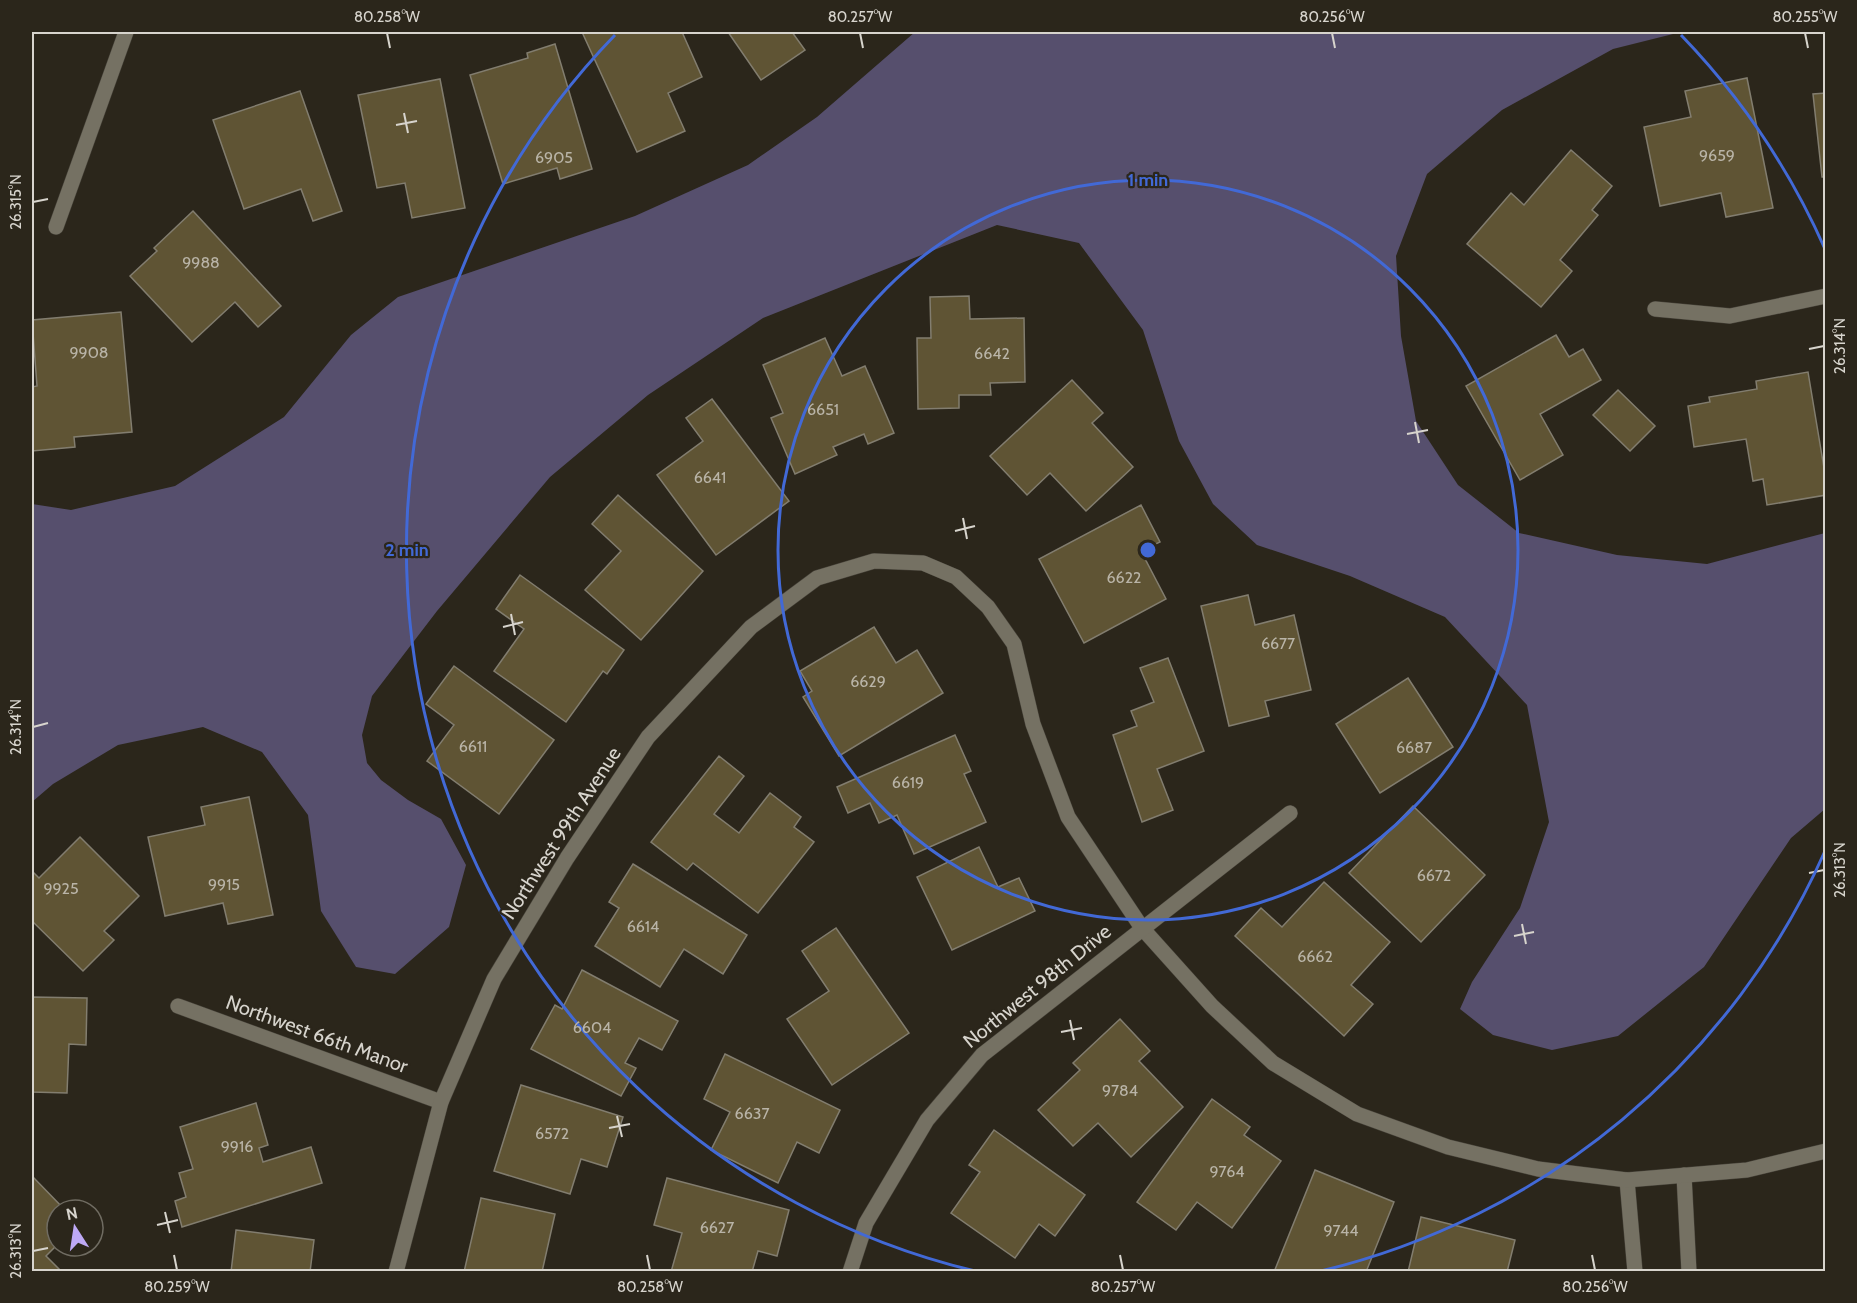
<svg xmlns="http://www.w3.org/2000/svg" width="1857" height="1303" font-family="Cabin,sans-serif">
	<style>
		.water { fill: #564f6d }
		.building { fill: #5f5434; stroke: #827d6f; stroke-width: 1.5 }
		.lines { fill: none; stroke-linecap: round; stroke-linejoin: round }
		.minor-casing { stroke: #464239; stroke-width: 16 }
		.minor { stroke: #757163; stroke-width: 15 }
		.ticks { fill: none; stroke: #d7d4cd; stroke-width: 2 }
		.ring { fill: none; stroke: #4269d6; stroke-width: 3 }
		.labels { text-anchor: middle; stroke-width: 4.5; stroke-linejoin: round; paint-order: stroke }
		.number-label { font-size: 16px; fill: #b9b4a7 }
		.street-label { font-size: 20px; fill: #d7d4cd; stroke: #2b261b }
		.centre { fill: #4269d6; stroke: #2b261b; stroke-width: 3 }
		.ring-label { font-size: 18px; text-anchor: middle; font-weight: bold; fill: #4269d6; stroke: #2b261b; stroke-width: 4.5; stroke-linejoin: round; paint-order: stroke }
		.neatline { fill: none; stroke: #d7d4cd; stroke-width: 2 }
		.ticks-label { font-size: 15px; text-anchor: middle; fill: #d7d4cd }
	</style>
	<rect width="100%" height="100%" fill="#2b261b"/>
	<!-- water -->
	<polygon class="water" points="915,32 1681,32 1613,49 1502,110 1427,174 1396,256 1401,336 1416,421 1458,485 1519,533 1617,555 1707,564 1825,533 1825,809 1791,838 1704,967 1618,1036 1552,1050 1493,1035 1460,1009 1472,982 1520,908 1549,822 1527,705 1445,617 1350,576 1257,545 1213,504 1179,441 1143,330 1079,243 997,225 763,318 648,395 550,477 437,611 372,696 362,735 367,763 381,780 408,800 441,819 466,865 449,927 395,974 356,967 321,911 308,815 262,752 203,727 118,745 53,784 32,802 32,504 71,510 175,486 284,417 351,335 398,297 635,216 748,165 817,117"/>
	<!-- building -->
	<g class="building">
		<polygon points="582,32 682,32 702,77 668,93 685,131 637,152"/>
		<polygon points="728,32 792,32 805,50 761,80"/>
		<polygon points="555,44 592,169 560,179 557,168 503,184 470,75 528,58 527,53"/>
		<polygon points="1747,78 1773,208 1726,217 1721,193 1660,206 1644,127 1691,117 1685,91"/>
		<polygon points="440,79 465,208 412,218 405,183 377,188 358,95"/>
		<polygon points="300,91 342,211 313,221 301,189 244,209 213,120"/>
		<polygon points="1826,93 1826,177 1822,177 1813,94"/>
		<polygon points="1571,150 1612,186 1592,210 1598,215 1560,260 1572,271 1541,307 1467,244 1511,193 1524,205"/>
		<polygon points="193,211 281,306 258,327 235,302 192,342 130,276 157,251 154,248"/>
		<polygon points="969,296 970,319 1024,318 1025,382 990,383 991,395 959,395 959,408 918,409 917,338 931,338 930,297"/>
		<polygon points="121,312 132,432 74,437 75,447 32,451 32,387 37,386 32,320"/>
		<polygon points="1556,335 1569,357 1583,349 1601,380 1540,414 1563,455 1520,480 1466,386"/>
		<polygon points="825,338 842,376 865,366 894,433 868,444 864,434 833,447 837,455 795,474 771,418 783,413 763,365"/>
		<polygon points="1808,372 1826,480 1826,495 1767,505 1763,479 1753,481 1746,439 1694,447 1688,406 1710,402 1709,397 1757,389 1756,381"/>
		<polygon points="1072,380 1103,413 1092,423 1133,467 1086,511 1050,473 1027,495 990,456"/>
		<polygon points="1618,390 1655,426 1630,451 1593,415"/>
		<polygon points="712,399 789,501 716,555 657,475 703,441 686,418"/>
		<polygon points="618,495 703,571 641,640 585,590 621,551 592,524"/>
		<polygon points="1141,505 1160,542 1141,551 1166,599 1084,643 1039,559"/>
		<polygon points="520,575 624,650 607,674 603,671 566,722 494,671 524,629 496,609"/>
		<polygon points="1248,595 1255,625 1294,615 1311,690 1265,701 1269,716 1229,726 1201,606"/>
		<polygon points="874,627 896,663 917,650 943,693 839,756 803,697 812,691 800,671"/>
		<polygon points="1168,658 1204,751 1157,769 1173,810 1142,822 1113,735 1137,726 1131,711 1154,702 1140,668"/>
		<polygon points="454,666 554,740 499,814 427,761 454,725 426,704"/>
		<polygon points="1408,678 1453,747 1380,793 1336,724"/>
		<polygon points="955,735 971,771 964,774 986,822 914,854 897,815 879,823 870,803 848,813 837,787"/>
		<polygon points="719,756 744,776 714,814 739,833 770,793 801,817 794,827 814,842 758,913 693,863 687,870 651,842"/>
		<polygon points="249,797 273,915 228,924 223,903 165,916 148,837 205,825 201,807"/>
		<polygon points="1413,806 1485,875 1421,942 1349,873"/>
		<polygon points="80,837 139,896 104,931 114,940 83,971 32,921 32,871 39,878"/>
		<polygon points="979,847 998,887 1019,878 1035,911 952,950 917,877"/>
		<polygon points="633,864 747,935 723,974 684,949 660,987 595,946 619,908 609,902"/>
		<polygon points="1324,882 1390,942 1351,985 1373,1004 1344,1036 1235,936 1261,908 1282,927"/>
		<polygon points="836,928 909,1033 832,1085 787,1019 829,991 802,951"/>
		<polygon points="582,970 678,1021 662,1050 639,1038 625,1063 636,1068 621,1096 531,1049 555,1005 562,1009"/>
		<polygon points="32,997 87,998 86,1045 69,1044 67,1093 32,1092"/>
		<polygon points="1120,1019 1150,1051 1139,1061 1183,1107 1131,1157 1098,1123 1073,1146 1038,1110 1080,1070 1073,1063"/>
		<polygon points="725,1054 840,1110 819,1153 797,1142 778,1183 711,1150 730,1112 704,1099"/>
		<polygon points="521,1085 623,1117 607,1167 581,1159 570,1194 494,1171"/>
		<polygon points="1212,1099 1250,1127 1244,1135 1281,1161 1232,1228 1197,1202 1176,1230 1137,1202"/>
		<polygon points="256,1103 268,1145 259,1148 263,1162 311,1147 322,1183 182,1227 175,1201 186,1197 179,1173 193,1169 180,1127"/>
		<polygon points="994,1130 1085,1195 1055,1236 1039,1224 1015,1258 951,1213 980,1172 969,1165"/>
		<polygon points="1315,1170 1394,1202 1366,1272 1274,1272"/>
		<polygon points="33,1177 65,1210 57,1210 57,1245 46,1256 62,1272 32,1272"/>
		<polygon points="667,1178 789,1210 777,1256 758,1251 752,1272 671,1272 682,1233 654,1225"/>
		<polygon points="481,1198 555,1214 542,1272 464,1272"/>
		<polygon points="1421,1217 1515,1240 1507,1272 1408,1272"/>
		<polygon points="236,1230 314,1240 310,1272 231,1272"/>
	</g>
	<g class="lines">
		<!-- minor casing -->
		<g class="minor-casing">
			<g id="minor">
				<polyline points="56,227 126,32"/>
				<polyline points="1655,309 1730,316 1826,296"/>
				<polyline points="178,1006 441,1102"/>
				<polyline points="1684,1175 1689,1272"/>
				<polyline points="1627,1180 1635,1272"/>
				<polyline points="396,1272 441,1102 494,979 567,858 648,737 751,627 817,578 874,561 923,563 956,577 988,607 1014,644 1033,724 1068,817 1142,928 1212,1006 1273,1063 1357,1114 1448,1147 1538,1169 1627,1180 1747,1170 1826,1151"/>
				<polyline points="850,1272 866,1223 927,1120 982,1055 1290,813"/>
			</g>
		</g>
		<!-- minor -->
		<use href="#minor" class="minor"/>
	</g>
	<!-- ticks -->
	<path class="ticks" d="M 387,33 L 390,48M 860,33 L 863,48M 1332,33 L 1335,48M 1805,33 L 1808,48M 404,113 L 408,133M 396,125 L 417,121M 33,202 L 48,199M 1809,349 L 1824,346M 1415,422 L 1419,443M 1407,434 L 1428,430M 963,518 L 967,539M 955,531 L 975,526M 511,614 L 515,635M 503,627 L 523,622M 33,727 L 48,723M 1809,873 L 1824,870M 1522,924 L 1526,944M 1514,936 L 1534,932M 1070,1020 L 1074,1040M 1061,1032 L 1082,1028M 617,1116 L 622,1137M 609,1128 L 630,1124M 165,1212 L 170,1233M 157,1225 L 178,1220M 33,1251 L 48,1248M 174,1255 L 177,1270M 647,1255 L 650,1270M 1120,1255 L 1123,1270M 1592,1255 L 1595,1270"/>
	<!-- distance rings -->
	<g class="ring">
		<circle cx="1148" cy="550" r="370"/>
		<path d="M1825 851A741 741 0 0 1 1321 1271M975 1271A741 741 0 0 1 615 35M1681 35A741 741 0 0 1 1825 249"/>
	</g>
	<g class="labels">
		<!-- number labels -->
		<g class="number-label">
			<text x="1717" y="161">9659</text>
			<text x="554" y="163">6905</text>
			<text x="201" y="268">9988</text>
			<text x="89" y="358">9908</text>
			<text x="992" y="359">6642</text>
			<text x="823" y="415">6651</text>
			<text x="710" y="483">6641</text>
			<text x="1124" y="583">6622</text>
			<text x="1278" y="649">6677</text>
			<text x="868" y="687">6629</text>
			<text x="473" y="752">6611</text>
			<text x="1414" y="753">6687</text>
			<text x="908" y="788">6619</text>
			<text x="1434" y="881">6672</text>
			<text x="224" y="890">9915</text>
			<text x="61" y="894">9925</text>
			<text x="643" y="932">6614</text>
			<text x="1315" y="962">6662</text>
			<text x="592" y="1033">6604</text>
			<text x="1120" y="1096">9784</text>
			<text x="752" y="1119">6637</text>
			<text x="552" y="1139">6572</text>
			<text x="237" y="1152">9916</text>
			<text x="1227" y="1177">9764</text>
			<text x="717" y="1233">6627</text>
			<text x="1341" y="1236">9744</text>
		</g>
		<!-- street labels -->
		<g class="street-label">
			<text transform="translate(561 833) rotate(-57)" y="7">Northwest 99th Avenue</text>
			<text transform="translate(1037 986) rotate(-39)" y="7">Northwest 98th Drive</text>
			<text transform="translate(317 1034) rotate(20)" y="7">Northwest 66th Manor</text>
		</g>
	</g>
	<circle cx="1148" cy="550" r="9" class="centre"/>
	<g class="ring-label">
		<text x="1148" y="186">1 min</text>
		<text x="407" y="556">2 min</text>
	</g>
	<!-- border -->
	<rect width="1857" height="1303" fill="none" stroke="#2b261b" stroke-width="66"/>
	<!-- north arrow -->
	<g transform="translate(75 1228) rotate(348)"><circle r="28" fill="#2b261b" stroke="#706c62" stroke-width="1.5"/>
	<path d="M0-4.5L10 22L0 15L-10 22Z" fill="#bea9f5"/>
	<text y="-9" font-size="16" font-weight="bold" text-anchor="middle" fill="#d7d4cd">N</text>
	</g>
	<rect x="33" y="33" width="1791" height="1237" class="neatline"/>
	<g class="ticks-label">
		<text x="387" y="22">80.258°W</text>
		<text x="860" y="22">80.257°W</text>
		<text x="1332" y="22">80.256°W</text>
		<text x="1805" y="22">80.255°W</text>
		<text transform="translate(16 202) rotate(-90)" y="5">26.315°N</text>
		<text transform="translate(1840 346) rotate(-90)" y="5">26.314°N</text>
		<text transform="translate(16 727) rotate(-90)" y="5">26.314°N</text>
		<text transform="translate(1840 870) rotate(-90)" y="5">26.313°N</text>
		<text transform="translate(16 1251) rotate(-90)" y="5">26.313°N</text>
		<text x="177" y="1292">80.259°W</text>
		<text x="650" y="1292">80.258°W</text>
		<text x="1123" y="1292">80.257°W</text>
		<text x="1595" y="1292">80.256°W</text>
	</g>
</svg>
